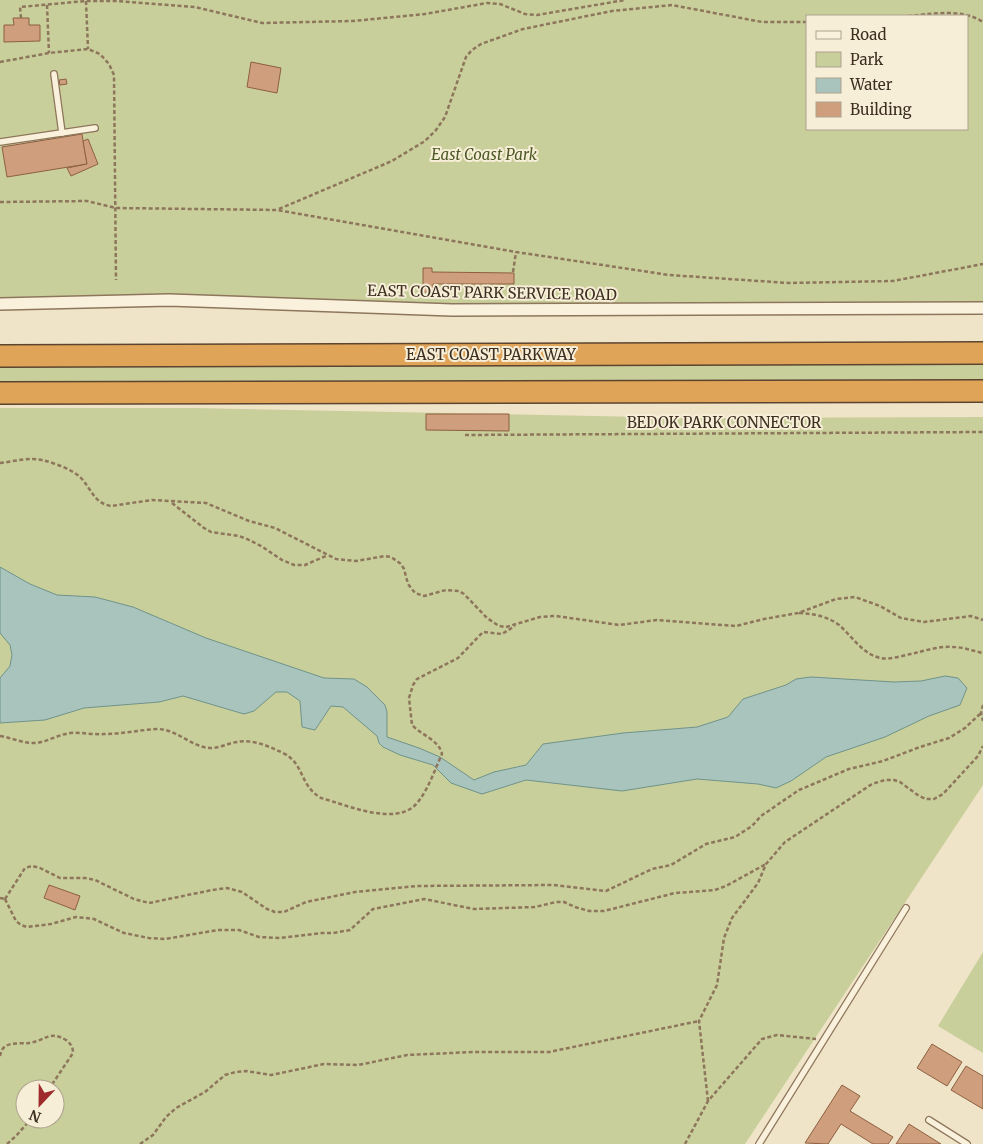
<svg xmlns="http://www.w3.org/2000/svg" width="983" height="1144" font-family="Merriweather,serif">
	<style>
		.green { fill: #c9cf9b; fill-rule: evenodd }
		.water { fill: #a9c4bc; stroke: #6f938a }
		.building { fill: #cf9f7d; stroke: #8d5f41 }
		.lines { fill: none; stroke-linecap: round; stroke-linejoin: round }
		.service-casing { stroke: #8d765c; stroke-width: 8 }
		.minor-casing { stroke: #8d765c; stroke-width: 14 }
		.motorway-casing { stroke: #5b4430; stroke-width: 24 }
		.path { stroke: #8d765c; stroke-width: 2.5; stroke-dasharray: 4 2.5; stroke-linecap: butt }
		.service { stroke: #faf1dc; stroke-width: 5.5 }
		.minor { stroke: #faf1dc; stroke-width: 11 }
		.motorway { stroke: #e0a458; stroke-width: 21 }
		.labels { text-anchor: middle; stroke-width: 4; stroke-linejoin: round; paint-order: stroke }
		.park-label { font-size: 15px; font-style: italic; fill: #4d5a26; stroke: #f7eed8 }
		.street-label { font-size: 15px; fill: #3d2e20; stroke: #f7eed8 }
	</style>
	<rect width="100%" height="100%" fill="#f0e4c8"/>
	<!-- green -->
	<g class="green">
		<path d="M 0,0 L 983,0 L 983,302 L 422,310 L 0,301 ZM 807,16 L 967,16 L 967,129 L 807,129 Z"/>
		<polygon points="983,363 983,380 0,383 0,366"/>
		<path d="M 0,408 L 195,408 L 692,418 L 983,417 L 983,785 L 745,1144 L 0,1144 ZM 25,1089 L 55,1089 L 55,1119 L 25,1119 Z"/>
		<polygon points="983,952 983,1053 938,1026"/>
	</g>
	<!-- water -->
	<polygon class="water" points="0,567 30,584 57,595 95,597 133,607 206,638 324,678 354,679 367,687 385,705 387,712 387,737 419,748 440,757 474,780 494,772 526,765 543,744 623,733 697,727 728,717 743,699 786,685 796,679 811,677 894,682 921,681 945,676 958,678 967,688 960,705 929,716 885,737 826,757 791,781 776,788 758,784 697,779 622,791 526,780 482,794 451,783 433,765 400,755 383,747 379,743 377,736 343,707 331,706 315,730 302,727 300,701 287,692 276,692 254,711 244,714 183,696 159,702 84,708 45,720 0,723 0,678 10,666 12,655 10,645 0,633"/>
	<!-- building -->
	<g class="building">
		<polygon points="13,18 29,18 29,25 40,25 40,41 4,42 4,25 14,25"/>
		<polygon points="251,62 281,68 277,93 247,87"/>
		<polygon points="66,79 67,84 60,85 59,80"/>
		<polygon points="82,134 87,164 7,177 2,147"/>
		<polygon points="88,139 98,164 71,176 67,168 87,164 83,141"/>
		<polygon points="423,268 432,268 432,272 514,273 514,284 433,284 433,292 423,292"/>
		<polygon points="426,414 509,414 509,431 426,430"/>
		<polygon points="49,885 80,896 75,910 44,898"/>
		<polygon points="932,1044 962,1062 947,1086 917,1068"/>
		<polygon points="966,1066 983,1076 983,1109 951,1090"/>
		<polygon points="842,1085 860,1096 850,1111 893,1137 888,1144 873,1144 841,1124 828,1144 805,1143"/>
		<polygon points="909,1124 941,1144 896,1144"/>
	</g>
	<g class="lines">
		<!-- service casing -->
		<g class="service-casing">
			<g id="service">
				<polyline points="54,74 62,133"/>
				<polyline points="0,142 95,128"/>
				<polyline points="929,1120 967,1144"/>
				<polyline points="759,1144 906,908"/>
			</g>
		</g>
		<!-- minor casing -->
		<g class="minor-casing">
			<polyline id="minor" points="0,304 169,300 452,310 983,308"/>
		</g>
		<!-- motorway casing -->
		<g class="motorway-casing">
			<g id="motorway">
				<polyline points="0,356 983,353"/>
				<polyline points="0,393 983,391"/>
			</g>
		</g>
		<!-- path -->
		<g class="path">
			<polyline points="86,1 88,49"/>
			<polyline points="47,5 49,53"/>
			<path d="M 908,16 C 932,14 962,8 983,22"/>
			<polyline points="21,18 20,7 86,1 117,1 195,7 262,23 353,21 425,14 487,3 500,4 525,14 537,15 625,0"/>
			<polyline points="0,62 49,53 88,49 100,54 109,64 114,75 116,280"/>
			<polyline points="0,202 87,201 116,208 277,210 516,252 669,275 789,283 893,281 983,264"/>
			<polyline points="279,209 392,161 425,141 436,130 445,117 466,57 472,50 481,44 523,29 612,11 672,5 762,22 807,22"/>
			<polyline points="513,272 516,252"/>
			<polyline points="465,435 983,432"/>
			<path d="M 0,463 C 10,462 21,459 31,459 C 43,458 73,469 81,478 C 92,490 94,503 111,506 L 152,500 L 206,503 L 249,521 L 275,528 L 336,559 L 356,561 L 385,556 L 391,557 L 401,564 L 404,569 L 408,584 L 415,593 L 424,596 L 446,590 L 459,591 L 464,594 L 487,618 L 499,626 L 506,627 L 540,617 L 556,616 L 619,625 L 657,620 L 736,626 L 764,619 L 798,613 L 836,599 L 855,597 L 880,606 L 901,618 L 924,622 L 971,616 L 983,620"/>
			<polyline points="172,503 204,528 211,532 239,536 247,539 261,546 282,560 294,565 305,565 328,555"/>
			<path d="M 799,613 C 814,614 827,616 839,625 C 852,636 863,655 881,658 C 891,660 904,655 915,653 C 927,650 940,646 953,647 C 963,647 973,651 983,653"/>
			<polyline points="983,705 981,713 983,721"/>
			<path d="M 0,736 C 13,738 23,744 37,743 C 48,741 58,735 70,733 C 81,732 93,735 104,734 C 122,734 139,730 157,729 C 177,729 191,747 210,748 C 218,748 225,745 232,743 C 251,738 266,745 283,753 C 305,764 299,785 321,798 C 347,805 398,828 418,802 C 429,788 435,769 442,754 C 440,741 420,734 412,725 L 409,698 L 413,685 L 417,679 L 458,658 L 483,632 L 502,634 L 515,626"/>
			<polyline points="0,898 5,899"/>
			<polyline points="5,899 25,868 32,866 40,868 60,878 85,878 95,880 134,899 149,903 212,890 227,888 242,892 267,909 275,912 284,912 306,902 355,892 417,886 553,885 606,891 652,869 671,865 706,844 735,837 752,826 761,816 799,790 849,769 883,761 920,747 949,738 965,728 981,713"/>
			<polyline points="5,899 16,921 21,925 27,927 51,924 76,917 94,919 124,933 149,938 165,939 218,930 239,930 259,937 280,938 322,933 333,933 350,930 373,909 424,899 474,909 535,907 556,902 564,902 575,907 589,911 604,911 675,893 715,890 726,886 766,864"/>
			<path d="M 0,1056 C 1,1052 2,1048 6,1046 C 12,1042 22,1044 29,1043 C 45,1041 49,1030 66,1040 C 71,1044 73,1047 73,1053 L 49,1089"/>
			<polyline points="708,1101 699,1021 717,985 724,938 732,918 758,883 766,864 785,842 872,784 885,780 894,780 900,782 919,796 926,799 934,799 943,794 978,756 983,746"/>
			<polyline points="7,1144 16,1136 31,1119"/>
			<polyline points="140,1144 153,1135 166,1117 176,1108 205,1092 225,1075 236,1072 246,1071 271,1075 324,1064 358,1065 407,1055 473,1052 549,1052 699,1021"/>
			<polyline points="685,1144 708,1101 762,1039 777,1035 816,1039"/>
		</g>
		<!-- service -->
		<use href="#service" class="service"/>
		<!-- minor -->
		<use href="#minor" class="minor"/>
		<!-- motorway -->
		<use href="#motorway" class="motorway"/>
	</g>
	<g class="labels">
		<!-- park labels -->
		<g class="park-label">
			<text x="484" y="160">East Coast Park</text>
		</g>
		<!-- street labels -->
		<g class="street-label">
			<text transform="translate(492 293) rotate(1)" y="5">EAST COAST PARK SERVICE ROAD</text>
			<text x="491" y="360">EAST COAST PARKWAY</text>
			<text x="724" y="428">BEDOK PARK CONNECTOR</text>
		</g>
	</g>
	<!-- legend -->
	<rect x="806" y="15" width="162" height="115" fill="#f7eed8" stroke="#ada18e"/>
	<rect x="816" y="31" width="25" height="8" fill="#faf1dc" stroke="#ada18e"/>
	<text x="850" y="40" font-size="15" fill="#3d2e20">Road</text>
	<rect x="816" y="52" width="25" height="15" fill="#c9cf9b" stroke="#ada18e"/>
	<text x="850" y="65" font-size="15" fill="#3d2e20">Park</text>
	<rect x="816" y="78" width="25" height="15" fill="#a9c4bc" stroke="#ada18e"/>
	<text x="850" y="90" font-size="15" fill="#3d2e20">Water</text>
	<rect x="816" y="102" width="25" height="15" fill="#cf9f7d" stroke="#ada18e"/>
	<text x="850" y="115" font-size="15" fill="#3d2e20">Building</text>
	<!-- north arrow -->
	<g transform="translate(40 1104) rotate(202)"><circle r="24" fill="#f7eed8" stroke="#ada18e"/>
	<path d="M0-4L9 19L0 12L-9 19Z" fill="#9e2a2b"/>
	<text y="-8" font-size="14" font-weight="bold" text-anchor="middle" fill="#3d2e20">N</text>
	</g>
</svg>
